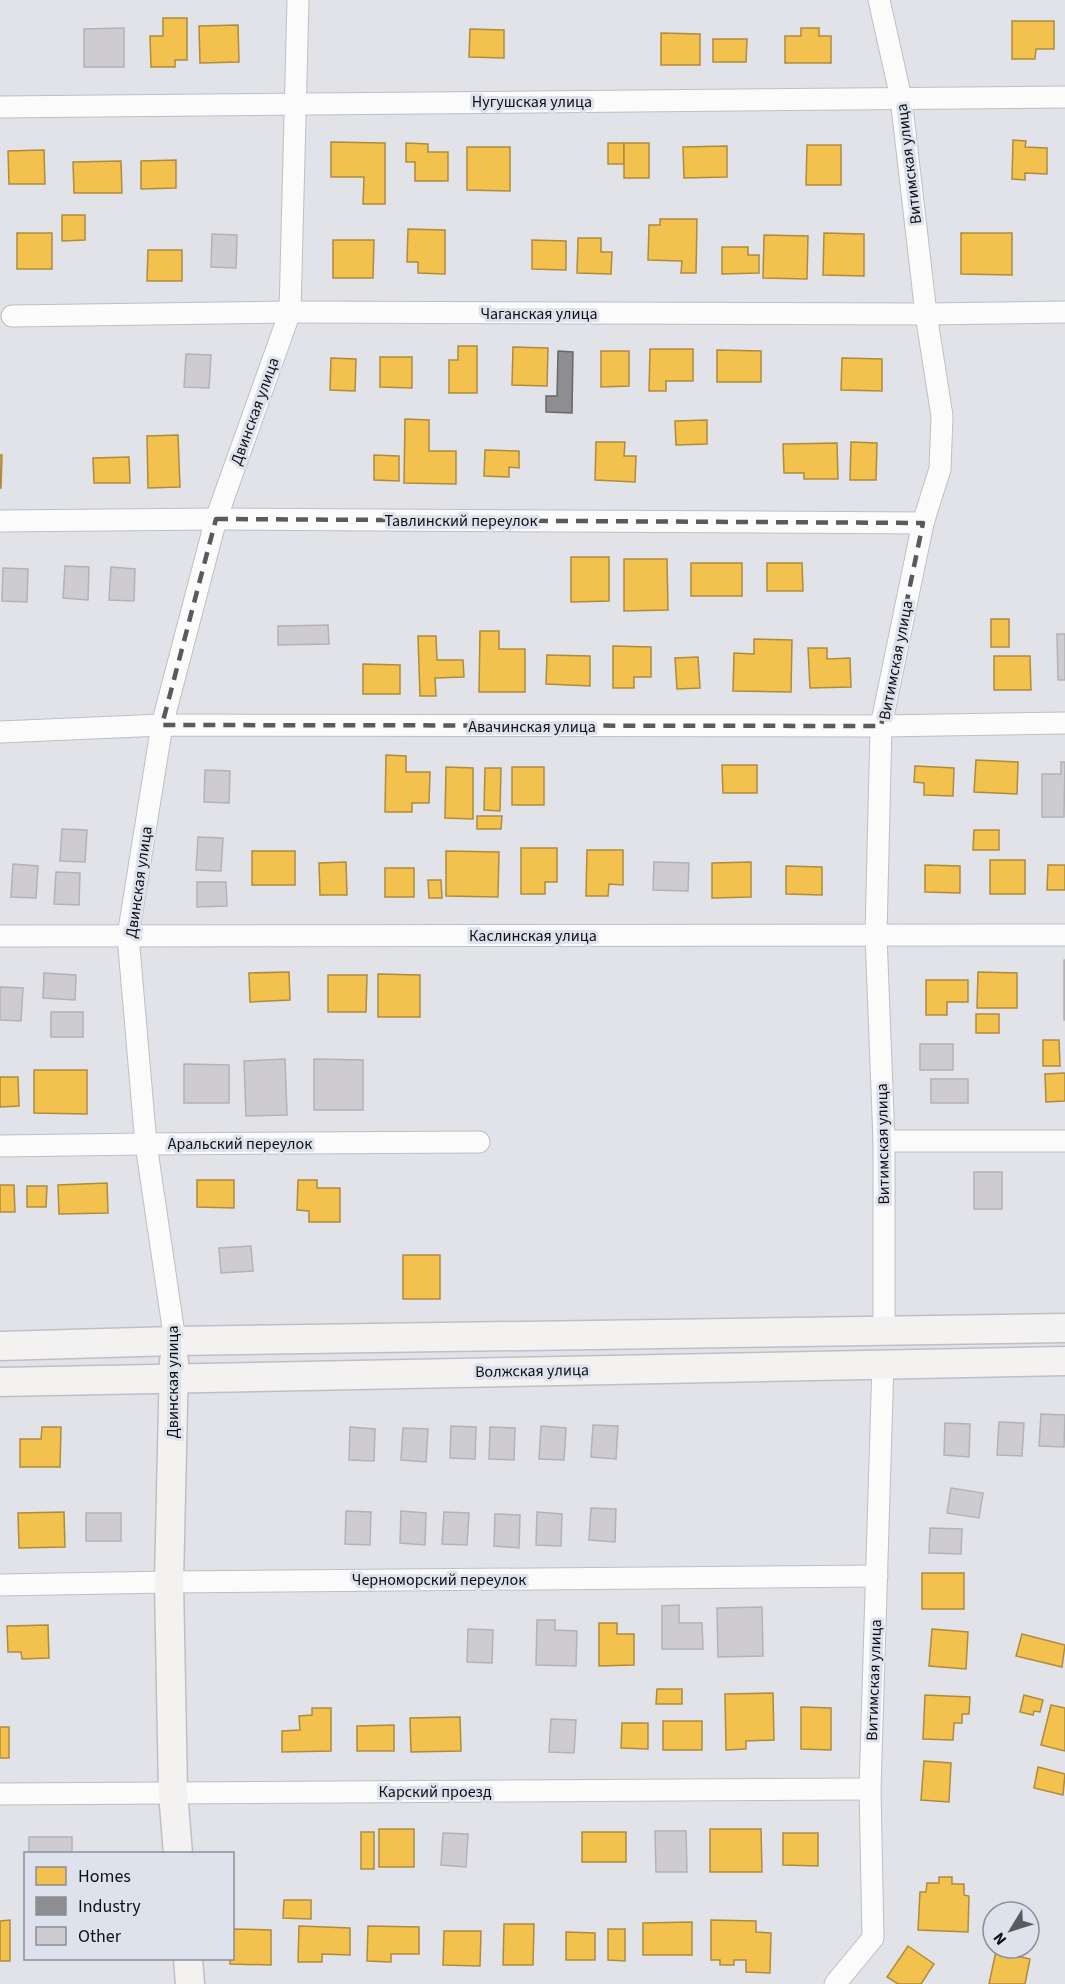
<svg xmlns="http://www.w3.org/2000/svg" width="1065" height="1984" font-family="'Source Sans 3',sans-serif">
	<style>
		.homes { fill: #f2c14e; stroke: #ae8c3c; stroke-width: 1.5 }
		.industry { fill: #8d8d92; stroke: #67686c; stroke-width: 1.5 }
		.building { fill: #ceccd0; stroke: #b3b2b5; stroke-width: 1.5 }
		.lines { fill: none; stroke-linecap: round; stroke-linejoin: round }
		.street-casing { stroke: #bebfc4; stroke-width: 23 }
		.secondary-casing { stroke: #bebfc4; stroke-width: 31 }
		.street { stroke: #fbfbfc; stroke-width: 21 }
		.secondary { stroke: #f4f1f1; stroke-width: 28 }
		.marked { fill: none; stroke: #585a5e; stroke-width: 4.5; stroke-dasharray: 12 8; stroke-linejoin: round }
		.labels { text-anchor: middle; stroke-width: 6; stroke-linejoin: round; paint-order: stroke }
		.street-label { font-size: 16px; fill: #0e1013; stroke: #dee2ec }
	</style>
	<rect width="100%" height="100%" fill="#e2e3e8"/>
	<!-- homes -->
	<g class="homes">
		<polygon points="163,18 187,18 187,60 175,60 175,67 151,67 150,36 163,36"/>
		<polygon points="1012,21 1054,21 1054,49 1036,49 1035,59 1012,59"/>
		<polygon points="238,25 239,62 200,63 199,26"/>
		<polygon points="801,28 819,28 819,36 831,36 831,63 785,63 785,36 801,36"/>
		<polygon points="470,29 504,30 504,58 469,57"/>
		<polygon points="661,33 700,34 700,65 661,65"/>
		<polygon points="713,39 747,39 746,62 713,62"/>
		<polygon points="1013,140 1026,141 1025,147 1047,148 1047,174 1025,173 1025,180 1012,179"/>
		<polygon points="331,142 385,143 385,204 363,204 364,177 331,177"/>
		<polygon points="406,143 428,144 428,152 448,152 448,181 415,181 415,162 406,162"/>
		<rect x="608" y="143" width="16" height="21"/>
		<rect x="624" y="143" width="25" height="35"/>
		<polygon points="807,145 841,145 841,185 806,185"/>
		<polygon points="727,146 727,177 684,178 683,147"/>
		<polygon points="467,147 510,147 510,191 467,190"/>
		<polygon points="44,150 45,184 9,184 8,151"/>
		<polygon points="176,160 176,188 141,189 141,161"/>
		<polygon points="121,161 122,193 74,193 73,162"/>
		<polygon points="62,215 85,215 85,240 62,241"/>
		<polygon points="660,219 697,219 696,273 681,273 682,261 648,260 649,225 660,225"/>
		<polygon points="408,229 445,230 445,274 418,273 418,262 407,262"/>
		<rect x="17" y="233" width="35" height="36"/>
		<polygon points="824,233 864,234 864,276 823,275"/>
		<polygon points="961,233 1012,233 1012,275 961,274"/>
		<polygon points="764,235 808,236 807,279 763,278"/>
		<polygon points="578,238 601,238 601,252 612,252 611,274 577,273"/>
		<polygon points="333,240 374,240 373,278 333,278"/>
		<polygon points="532,240 566,241 566,270 532,269"/>
		<polygon points="722,247 748,247 748,255 759,255 759,273 722,274"/>
		<polygon points="148,250 182,250 182,281 147,281"/>
		<polygon points="458,346 477,346 477,393 449,393 449,360 458,360"/>
		<polygon points="513,347 548,348 547,386 512,385"/>
		<polygon points="650,349 693,349 693,381 666,381 666,391 649,391"/>
		<polygon points="717,350 761,351 761,382 717,382"/>
		<polygon points="601,351 629,351 629,386 601,387"/>
		<polygon points="380,357 412,357 412,388 380,387"/>
		<polygon points="331,358 356,359 355,391 330,390"/>
		<polygon points="842,358 882,359 882,391 841,390"/>
		<polygon points="405,419 429,420 429,451 456,451 456,484 404,483"/>
		<polygon points="707,420 707,444 676,445 675,421"/>
		<polygon points="178,435 180,487 148,488 147,436"/>
		<polygon points="596,442 625,442 624,456 636,456 635,482 595,480"/>
		<polygon points="851,442 877,443 876,480 850,480"/>
		<polygon points="837,443 838,479 804,479 804,473 784,473 783,444"/>
		<polygon points="485,450 519,451 519,468 509,467 509,477 484,476"/>
		<polygon points="0,455 2,455 1,488 0,488"/>
		<polygon points="374,455 399,456 399,481 374,480"/>
		<polygon points="129,457 130,483 94,483 93,458"/>
		<polygon points="571,557 609,557 609,601 571,602"/>
		<polygon points="624,559 667,559 668,610 624,611"/>
		<rect x="691" y="563" width="51" height="33"/>
		<polygon points="767,563 802,563 803,591 767,591"/>
		<rect x="991" y="619" width="18" height="28"/>
		<polygon points="480,631 499,631 499,649 525,649 525,692 479,692"/>
		<polygon points="418,636 436,636 437,660 463,660 464,677 435,678 436,696 420,696"/>
		<polygon points="754,639 792,640 791,692 733,691 734,653 754,654"/>
		<polygon points="613,646 651,647 651,677 634,677 634,688 613,688"/>
		<polygon points="808,648 827,648 827,659 850,658 851,687 810,688"/>
		<polygon points="547,655 590,656 590,686 546,684"/>
		<polygon points="994,656 1030,656 1031,690 994,690"/>
		<polygon points="698,657 700,688 677,689 675,658"/>
		<polygon points="363,664 400,665 400,694 363,694"/>
		<polygon points="386,755 406,756 406,772 430,772 429,803 412,803 412,812 385,812"/>
		<polygon points="976,760 1018,762 1017,794 974,792"/>
		<polygon points="722,765 757,765 757,793 723,793"/>
		<polygon points="915,766 954,768 953,796 924,795 924,783 914,782"/>
		<polygon points="446,767 473,768 473,819 445,818"/>
		<rect x="512" y="767" width="32" height="38"/>
		<polygon points="485,768 501,768 500,811 484,810"/>
		<polygon points="477,816 502,816 501,829 477,829"/>
		<polygon points="974,830 999,830 999,850 973,850"/>
		<polygon points="521,848 557,848 557,882 545,882 545,894 521,894"/>
		<polygon points="587,850 623,850 623,885 609,884 608,896 586,896"/>
		<rect x="252" y="851" width="43" height="34"/>
		<polygon points="446,851 499,852 498,897 446,896"/>
		<rect x="990" y="860" width="35" height="34"/>
		<polygon points="346,862 347,895 320,895 319,863"/>
		<polygon points="751,862 751,897 712,898 712,863"/>
		<polygon points="925,865 960,866 960,893 925,892"/>
		<polygon points="1048,865 1065,865 1065,890 1047,890"/>
		<polygon points="786,866 822,867 822,895 786,894"/>
		<rect x="385" y="868" width="29" height="29"/>
		<polygon points="428,880 441,880 442,898 429,898"/>
		<polygon points="289,972 290,1000 250,1002 249,973"/>
		<polygon points="978,972 1017,973 1017,1008 977,1008"/>
		<polygon points="378,974 420,975 420,1017 378,1017"/>
		<polygon points="328,975 367,975 366,1012 328,1012"/>
		<polygon points="926,980 968,980 968,1002 947,1002 947,1015 926,1015"/>
		<rect x="976" y="1014" width="23" height="19"/>
		<polygon points="1043,1040 1059,1040 1060,1066 1043,1066"/>
		<polygon points="34,1070 87,1070 87,1114 34,1113"/>
		<polygon points="1065,1073 1065,1101 1046,1102 1045,1074"/>
		<polygon points="0,1077 18,1077 19,1106 0,1107"/>
		<polygon points="197,1180 234,1180 234,1208 197,1207"/>
		<polygon points="298,1180 317,1180 317,1188 340,1188 340,1222 309,1222 309,1211 297,1210"/>
		<polygon points="107,1183 108,1213 59,1214 58,1185"/>
		<polygon points="0,1185 14,1185 15,1212 0,1212"/>
		<polygon points="27,1186 47,1186 46,1207 27,1207"/>
		<rect x="403" y="1255" width="37" height="44"/>
		<polygon points="42,1427 61,1427 60,1467 20,1467 20,1439 41,1439"/>
		<polygon points="64,1512 65,1547 19,1548 18,1513"/>
		<rect x="922" y="1573" width="42" height="36"/>
		<polygon points="599,1623 617,1623 617,1634 634,1634 634,1665 599,1666"/>
		<polygon points="48,1625 49,1658 22,1659 21,1652 8,1652 7,1626"/>
		<polygon points="932,1629 968,1632 966,1669 929,1666"/>
		<polygon points="1022,1634 1065,1645 1062,1667 1016,1656"/>
		<polygon points="657,1689 682,1689 682,1704 656,1704"/>
		<polygon points="773,1693 774,1740 746,1741 746,1749 726,1750 725,1694"/>
		<polygon points="925,1695 970,1697 969,1714 962,1714 962,1723 954,1723 953,1740 923,1739"/>
		<polygon points="1024,1695 1043,1700 1040,1712 1034,1711 1033,1715 1020,1712"/>
		<polygon points="1051,1705 1065,1708 1065,1751 1041,1745"/>
		<polygon points="801,1707 831,1708 831,1750 801,1749"/>
		<polygon points="312,1708 331,1708 331,1751 282,1752 282,1731 300,1730 299,1716 312,1715"/>
		<polygon points="460,1717 461,1751 411,1752 410,1718"/>
		<rect x="663" y="1721" width="39" height="29"/>
		<polygon points="622,1723 648,1723 648,1749 621,1748"/>
		<polygon points="394,1725 394,1751 357,1751 357,1726"/>
		<rect x="0" y="1727" width="9" height="31"/>
		<polygon points="924,1761 951,1763 949,1802 921,1800"/>
		<polygon points="1038,1767 1065,1774 1063,1795 1034,1788"/>
		<rect x="379" y="1829" width="35" height="38"/>
		<polygon points="710,1829 761,1829 762,1872 710,1872"/>
		<rect x="361" y="1832" width="13" height="37"/>
		<rect x="582" y="1832" width="44" height="30"/>
		<polygon points="783,1833 818,1833 818,1866 783,1865"/>
		<polygon points="939,1877 952,1877 952,1884 964,1884 964,1895 969,1896 968,1932 918,1930 920,1892 926,1892 927,1883 939,1883"/>
		<polygon points="284,1900 311,1900 311,1919 283,1918"/>
		<polygon points="10,1920 10,1961 0,1961 0,1921"/>
		<polygon points="711,1920 756,1921 756,1932 771,1933 770,1973 746,1972 746,1960 734,1960 734,1965 720,1965 720,1960 711,1960"/>
		<polygon points="692,1922 692,1955 643,1955 643,1923"/>
		<polygon points="504,1924 534,1924 533,1965 503,1965"/>
		<polygon points="299,1926 350,1928 350,1955 322,1954 322,1962 298,1962"/>
		<polygon points="368,1926 419,1927 419,1954 391,1954 391,1962 367,1961"/>
		<polygon points="232,1929 271,1930 271,1965 230,1964 230,1958 232,1958"/>
		<polygon points="608,1929 625,1929 625,1961 608,1960"/>
		<polygon points="444,1931 481,1931 480,1966 443,1965"/>
		<polygon points="566,1932 595,1933 595,1960 566,1960"/>
		<polygon points="908,1946 934,1964 921,1984 898,1984 887,1977"/>
		<polygon points="996,1951 1030,1959 1025,1984 989,1984"/>
	</g>
	<!-- industry -->
	<polygon class="industry" points="558,351 573,352 572,413 546,412 546,396 557,396"/>
	<!-- building -->
	<g class="building">
		<polygon points="124,28 124,67 84,67 84,29"/>
		<polygon points="212,234 237,235 236,268 211,267"/>
		<polygon points="186,354 211,355 209,388 184,387"/>
		<polygon points="65,566 89,567 88,600 63,598"/>
		<polygon points="111,567 135,569 134,601 109,600"/>
		<polygon points="3,568 28,569 27,602 2,601"/>
		<polygon points="328,625 329,644 278,645 278,626"/>
		<polygon points="1057,634 1065,634 1065,680 1058,680"/>
		<polygon points="1061,762 1065,762 1064,817 1042,817 1042,774 1061,774"/>
		<polygon points="205,770 230,771 229,803 204,802"/>
		<polygon points="62,829 87,830 85,862 60,861"/>
		<polygon points="198,837 223,838 221,871 196,870"/>
		<polygon points="654,862 689,863 688,891 653,890"/>
		<polygon points="13,864 38,866 36,898 11,897"/>
		<polygon points="56,872 80,873 79,905 54,904"/>
		<polygon points="197,882 226,882 227,906 197,907"/>
		<rect x="1064" y="960" width="1" height="60"/>
		<polygon points="44,973 76,975 75,1000 43,998"/>
		<polygon points="0,987 23,988 21,1021 0,1020"/>
		<rect x="51" y="1012" width="32" height="25"/>
		<rect x="920" y="1044" width="33" height="26"/>
		<polygon points="285,1059 287,1115 246,1116 244,1061"/>
		<polygon points="314,1059 363,1060 363,1110 314,1110"/>
		<polygon points="184,1064 229,1065 229,1103 184,1103"/>
		<rect x="931" y="1079" width="37" height="24"/>
		<rect x="974" y="1172" width="28" height="37"/>
		<polygon points="251,1246 253,1271 221,1273 219,1248"/>
		<polygon points="1041,1414 1065,1415 1064,1447 1039,1446"/>
		<polygon points="999,1422 1024,1423 1022,1456 997,1455"/>
		<polygon points="945,1423 970,1424 969,1457 944,1455"/>
		<polygon points="593,1425 618,1426 616,1459 591,1457"/>
		<polygon points="451,1426 476,1427 475,1459 450,1458"/>
		<polygon points="541,1426 566,1428 564,1460 539,1459"/>
		<polygon points="350,1427 375,1429 374,1461 349,1460"/>
		<polygon points="490,1427 515,1428 514,1460 489,1459"/>
		<polygon points="403,1428 428,1429 426,1462 401,1460"/>
		<polygon points="951,1488 983,1493 979,1518 947,1513"/>
		<polygon points="591,1508 616,1509 615,1542 589,1540"/>
		<polygon points="346,1511 371,1512 370,1545 345,1544"/>
		<polygon points="401,1511 426,1513 425,1545 400,1543"/>
		<polygon points="444,1512 469,1513 467,1545 442,1544"/>
		<polygon points="537,1512 562,1514 561,1546 536,1545"/>
		<rect x="86" y="1513" width="35" height="28"/>
		<polygon points="495,1514 520,1515 519,1548 494,1546"/>
		<polygon points="930,1528 962,1529 961,1554 929,1553"/>
		<polygon points="679,1605 679,1623 702,1623 703,1649 662,1649 662,1606"/>
		<polygon points="762,1607 763,1656 718,1657 717,1608"/>
		<polygon points="537,1620 555,1620 555,1630 577,1631 576,1666 536,1665"/>
		<polygon points="468,1629 493,1630 492,1663 467,1662"/>
		<polygon points="551,1719 576,1720 574,1753 549,1752"/>
		<polygon points="655,1831 686,1831 687,1872 656,1872"/>
		<polygon points="443,1833 468,1834 466,1867 441,1865"/>
		<rect x="29" y="1837" width="43" height="17"/>
	</g>
	<g class="lines">
		<!-- street casing -->
		<g class="street-casing">
			<g id="street">
				<polyline points="879,0 901,98 926,314 942,416 940,469 923,523 881,726 876,935 884,1141 884,1329"/>
				<polyline points="0,107 1065,97"/>
				<polyline points="12,316 290,312 926,314 1065,312"/>
				<polyline points="0,521 216,519 923,523"/>
				<polyline points="0,732 162,725 881,726 1065,723"/>
				<polyline points="0,936 1065,935"/>
				<polyline points="884,1141 1065,1141"/>
				<polyline points="0,1146 146,1144 479,1142"/>
				<polyline points="175,1341 146,1144 128,936 162,725 216,519 290,312 298,0"/>
				<polyline points="0,1585 169,1582 877,1576"/>
				<polyline points="0,1794 870,1789"/>
				<polyline points="835,1984 873,1938 870,1789 883,1363"/>
			</g>
		</g>
		<!-- secondary casing -->
		<g class="secondary-casing">
			<g id="secondary">
				<polyline points="0,1346 175,1341 1065,1328"/>
				<polyline points="174,1361 169,1582 173,1792 178,1854"/>
				<polyline points="0,1382 1065,1361"/>
				<polyline points="188,1958 190,1984"/>
			</g>
		</g>
		<!-- street -->
		<use href="#street" class="street"/>
		<!-- secondary -->
		<use href="#secondary" class="secondary"/>
	</g>
	<!-- marked area -->
	<path class="marked" d="M 216,519 L 923,523 L 881,726 L 162,725 Z"/>
	<g class="labels">
		<!-- street labels -->
		<g class="street-label">
			<text x="532" y="107">Нугушская улица</text>
			<text transform="translate(908 164) rotate(-97)" y="6">Витимская улица</text>
			<text x="539" y="319">Чаганская улица</text>
			<text transform="translate(254 411) rotate(-70)" y="6">Двинская улица</text>
			<text x="461" y="526">Тавлинский переулок</text>
			<text transform="translate(895 660) rotate(-79)" y="6">Витимская улица</text>
			<text x="532" y="732">Авачинская улица</text>
			<text transform="translate(138 882) rotate(-82)" y="6">Двинская улица</text>
			<text x="533" y="941">Каслинская улица</text>
			<text x="240" y="1149">Аральский переулок</text>
			<text transform="translate(882 1144) rotate(-91)" y="6">Витимская улица</text>
			<text transform="translate(532 1370) rotate(-1)" y="6">Волжская улица</text>
			<text transform="translate(172 1382) rotate(-90)" y="6">Двинская улица</text>
			<text x="439" y="1585">Черноморский переулок</text>
			<text transform="translate(873 1680) rotate(-88)" y="6">Витимская улица</text>
			<text x="435" y="1797">Карский проезд</text>
		</g>
	</g>
	<!-- legend -->
	<rect x="24" y="1852" width="210" height="108" fill="#dee2ec" stroke="#8b8e95" stroke-width="1.5"/>
	<rect x="36" y="1867" width="30" height="18" fill="#f2c14e" stroke="#8b8e95" stroke-width="1.5"/>
	<text x="78" y="1882" font-size="18" fill="#0e1013">Homes</text>
	<rect x="36" y="1897" width="30" height="18" fill="#8d8d92" stroke="#8b8e95" stroke-width="1.5"/>
	<text x="78" y="1912" font-size="18" fill="#0e1013">Industry</text>
	<rect x="36" y="1927" width="30" height="18" fill="#ceccd0" stroke="#8b8e95" stroke-width="1.5"/>
	<text x="78" y="1942" font-size="18" fill="#0e1013">Other</text>
	<!-- north arrow -->
	<g transform="translate(1011 1930) rotate(232)"><circle r="28" fill="#dee2ec" stroke="#8b8e95" stroke-width="1.5"/>
	<path d="M0-4.5L10 22L0 15L-10 22Z" fill="#585a5e"/>
	<text y="-9" font-size="16" font-weight="bold" text-anchor="middle" fill="#0e1013">N</text>
	</g>
</svg>
